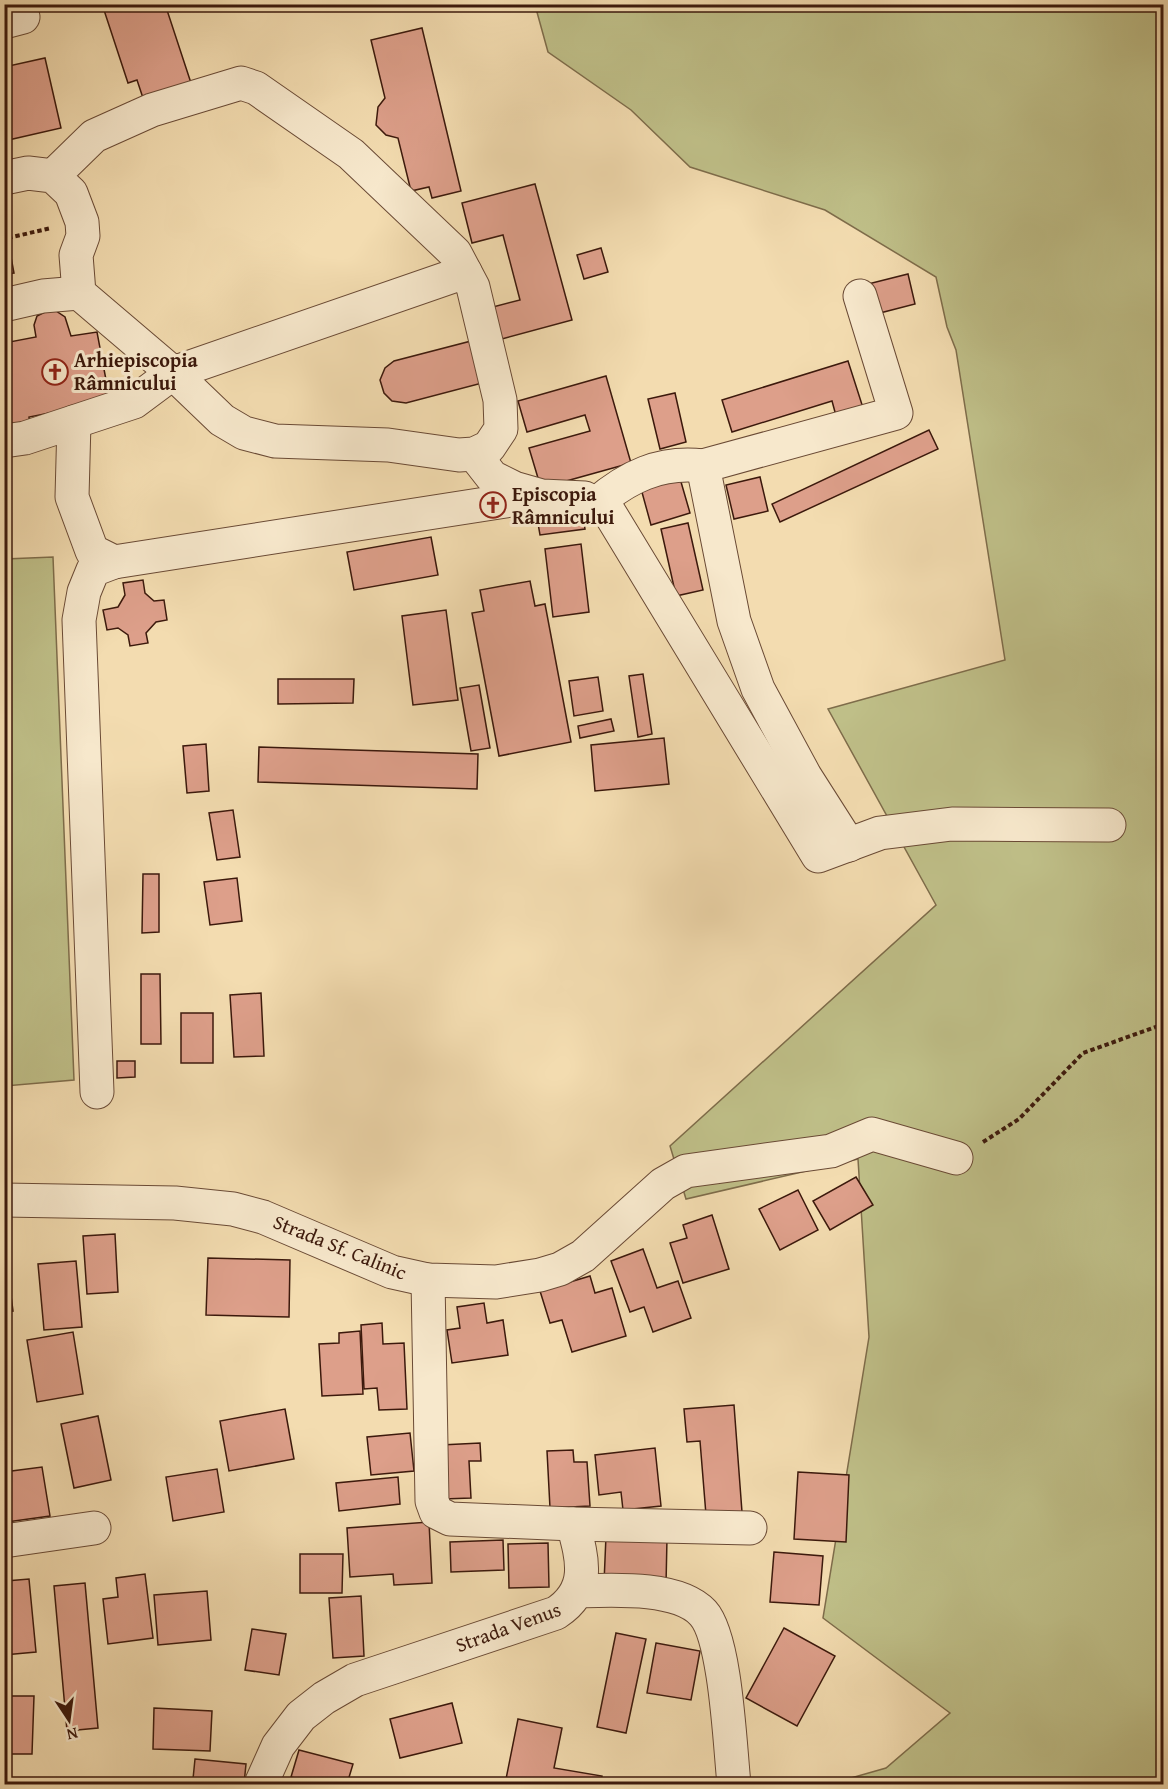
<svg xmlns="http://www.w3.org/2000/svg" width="1168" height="1789" font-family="'Gentium Book Plus',serif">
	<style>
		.green { fill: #bfbf88; stroke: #7e6c4a; stroke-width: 1.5 }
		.building { fill: #dd9f8a; stroke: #3c190c; stroke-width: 1.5 }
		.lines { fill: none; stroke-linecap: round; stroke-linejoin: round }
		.minor-casing { stroke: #6a4a35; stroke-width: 35 }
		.path { stroke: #3c190c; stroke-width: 4; stroke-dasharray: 4.5 3; stroke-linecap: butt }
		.minor { stroke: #f7e8cc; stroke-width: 33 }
		.labels { text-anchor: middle; stroke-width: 6; stroke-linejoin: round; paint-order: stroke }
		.poi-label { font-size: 20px; font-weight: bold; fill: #3c190c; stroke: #f7e8cc; text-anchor: start }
		.street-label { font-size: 20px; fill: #3c190c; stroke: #f7e8cc }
	</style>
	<rect width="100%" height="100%" fill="#f3dcb0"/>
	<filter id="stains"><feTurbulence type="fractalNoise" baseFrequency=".00333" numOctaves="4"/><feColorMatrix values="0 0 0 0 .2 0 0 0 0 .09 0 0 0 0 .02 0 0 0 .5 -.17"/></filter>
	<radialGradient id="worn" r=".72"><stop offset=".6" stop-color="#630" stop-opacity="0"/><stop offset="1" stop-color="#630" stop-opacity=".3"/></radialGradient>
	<!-- green -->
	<g class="green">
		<polygon points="535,5 1163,5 1163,1784 830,1784 886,1768 950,1713 823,1618 869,1337 858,1159 686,1199 670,1146 936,905 828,709 1005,660 956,350 947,327 936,277 825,210 690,167 631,110 548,52"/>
		<polygon points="53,557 74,1080 5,1086 5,559"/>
	</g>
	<!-- building -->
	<g class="building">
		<polygon points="102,4 165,4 191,83 143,98 137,80 128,83"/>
		<polygon points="422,28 461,191 432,198 429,187 411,191 398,138 386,135 376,125 378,107 385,98 371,40"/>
		<polygon points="45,58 61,128 4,141 4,67"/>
		<polygon points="535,184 572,320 498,340 489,308 520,300 503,235 472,243 462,203"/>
		<polygon points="4,220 14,273 4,274"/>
		<polygon points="601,248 608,272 584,279 577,255"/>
		<polygon points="908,274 915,304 876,314 868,284"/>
		<polygon points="47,311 56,311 65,317 71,336 97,332 110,401 29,417 30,426 4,430 4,343 36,337 34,325 37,316"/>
		<polygon points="475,340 486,382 406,403 392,401 384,393 380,380 385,368 394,361"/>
		<polygon points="848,361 865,414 838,423 832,401 732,432 722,400"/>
		<polygon points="606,376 631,463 541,488 529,448 590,431 585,415 527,432 518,401"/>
		<polygon points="675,393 686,442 660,449 648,399"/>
		<polygon points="929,430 938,449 780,522 772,504"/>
		<polygon points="679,475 690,513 651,525 640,485"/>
		<polygon points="760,477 768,511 734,519 726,485"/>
		<polygon points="581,505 585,529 540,535 536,512"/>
		<polygon points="688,523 703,590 676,596 661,529"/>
		<polygon points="431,537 438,575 354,590 347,552"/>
		<polygon points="581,544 589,612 553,617 545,549"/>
		<polygon points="143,580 145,593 154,601 164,600 167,620 156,622 146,633 148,643 130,646 128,635 118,628 107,630 103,610 118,607 125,595 123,583"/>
		<polygon points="530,581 535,606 545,604 571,742 499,756 472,613 484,611 480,590"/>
		<polygon points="446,610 458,700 413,705 402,616"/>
		<polygon points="643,674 652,734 638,737 629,676"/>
		<polygon points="598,677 603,711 574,716 569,681"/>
		<polygon points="278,679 354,679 353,703 278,704"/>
		<polygon points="479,685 490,748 471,751 460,688"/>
		<polygon points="611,719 614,731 580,738 578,726"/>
		<polygon points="664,738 669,784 595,791 591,745"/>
		<polygon points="206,744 209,791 187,793 183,746"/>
		<polygon points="259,747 478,754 477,789 258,782"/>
		<polygon points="233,810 240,857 217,860 209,813"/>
		<polygon points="143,874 159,874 159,932 142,933"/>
		<polygon points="237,878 242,921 210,925 204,882"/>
		<polygon points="141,974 160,974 161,1044 141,1044"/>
		<polygon points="261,993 264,1056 234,1057 230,995"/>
		<rect x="181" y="1013" width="32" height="50"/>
		<polygon points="117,1061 135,1061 135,1077 117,1078"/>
		<polygon points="856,1177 873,1205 830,1230 813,1201"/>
		<polygon points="798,1190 818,1230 780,1250 759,1209"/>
		<polygon points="712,1215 729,1269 683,1283 670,1243 687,1238 683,1225"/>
		<polygon points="115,1234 118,1292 87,1294 83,1236"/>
		<polygon points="643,1249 657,1288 678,1281 691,1318 653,1332 644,1307 630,1312 611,1261"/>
		<polygon points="208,1258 290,1260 289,1317 206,1315"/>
		<polygon points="76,1261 82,1327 44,1330 38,1264"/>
		<polygon points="590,1276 595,1293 612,1288 626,1336 572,1352 562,1320 550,1323 540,1291"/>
		<polygon points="4,1281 9,1281 13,1311 4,1312"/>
		<polygon points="484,1303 487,1323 503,1320 508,1355 452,1363 447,1330 460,1328 457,1307"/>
		<polygon points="382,1323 383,1344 404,1343 407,1409 379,1410 377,1388 364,1389 361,1325"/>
		<polygon points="360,1331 363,1394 322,1396 319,1344 339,1343 339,1333"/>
		<polygon points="73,1332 83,1394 37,1402 27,1340"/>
		<polygon points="734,1405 742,1512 706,1515 700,1441 687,1442 684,1409"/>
		<polygon points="285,1409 294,1459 229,1471 220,1421"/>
		<polygon points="98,1416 111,1480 74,1488 61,1424"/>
		<polygon points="410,1433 414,1471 371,1475 367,1437"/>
		<polygon points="480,1443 481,1461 469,1461 471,1498 443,1499 441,1445"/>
		<polygon points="655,1448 661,1506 623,1510 621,1492 599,1495 595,1455"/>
		<polygon points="573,1450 574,1462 587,1462 590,1506 550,1508 547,1451"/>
		<polygon points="42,1467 50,1516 7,1522 4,1472"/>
		<polygon points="217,1469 224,1512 173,1521 166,1477"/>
		<polygon points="798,1472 849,1475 846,1542 794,1539"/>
		<polygon points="398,1477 400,1504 339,1511 336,1483"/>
		<polygon points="429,1522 432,1583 394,1585 393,1574 350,1577 347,1528"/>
		<polygon points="606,1536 667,1538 666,1585 604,1583"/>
		<polygon points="503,1540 504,1570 451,1572 450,1542"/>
		<polygon points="548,1543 549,1587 509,1588 508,1544"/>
		<polygon points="774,1552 823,1556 819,1605 770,1602"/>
		<polygon points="300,1554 343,1554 342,1593 300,1593"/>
		<polygon points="145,1574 153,1638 108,1644 103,1599 118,1597 116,1578"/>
		<polygon points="29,1579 36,1652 4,1655 6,1581"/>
		<polygon points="85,1583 98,1728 67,1731 54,1586"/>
		<polygon points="207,1591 211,1640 158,1645 154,1595"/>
		<polygon points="361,1596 364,1656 333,1658 329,1598"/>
		<polygon points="784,1628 835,1656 797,1726 746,1698"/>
		<polygon points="252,1629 286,1634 279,1675 245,1670"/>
		<polygon points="616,1633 646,1639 626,1733 597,1727"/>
		<polygon points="656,1643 700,1651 691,1700 647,1693"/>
		<polygon points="4,1696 34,1696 32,1754 4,1754"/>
		<polygon points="452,1703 462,1743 400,1758 390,1719"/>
		<polygon points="154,1708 212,1711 210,1751 153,1749"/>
		<polygon points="518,1719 562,1728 554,1768 602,1776 601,1784 505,1784"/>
		<polygon points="299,1750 353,1764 347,1784 319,1784 291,1777"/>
		<polygon points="195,1759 246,1764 244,1784 193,1779"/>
		<polygon points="114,1778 198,1784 114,1784"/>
	</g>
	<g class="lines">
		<!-- minor casing -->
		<g class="minor-casing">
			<g id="minor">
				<polyline points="4,22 23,17"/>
				<polyline points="4,178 28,173 53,176 71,193 82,222 83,236 76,255 79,293 173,373 222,420 244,433 275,441 388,445 459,455 474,454 489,447 501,429 500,400 473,287 455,253 351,154 256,88 241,83 152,110 94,136 53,176"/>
				<polyline points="4,305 43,296 79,293"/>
				<polyline points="74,422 72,497 92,551 114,562 537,496"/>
				<polyline points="4,441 25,438 134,402 173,373 465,272"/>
				<polyline points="474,454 492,477 514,488 542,496 585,498 609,512 818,856 880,833 952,824 1109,825"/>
				<path d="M 596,504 C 627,477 660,461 703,466"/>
				<polyline points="849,845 805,776 758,689 734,621 703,466 896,413 860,296"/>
				<polyline points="97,1092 79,620 84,592 93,570 114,562"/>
				<polyline points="4,1200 175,1203 233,1209 263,1217 392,1272 428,1280 496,1282 540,1275 560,1269 583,1256 663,1184 686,1171 831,1151 872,1134 956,1158"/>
				<polyline points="573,1524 750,1528"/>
				<polyline points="4,1541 94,1528"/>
				<path d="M 578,1591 C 612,1590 678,1586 703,1613 C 726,1638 730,1748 734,1784"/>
				<path d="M 261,1784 L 278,1746 L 301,1716 L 324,1698 L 355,1680 L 556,1613 C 591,1590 583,1560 573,1524 L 450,1519 L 436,1512 L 432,1501 L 428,1280"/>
			</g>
		</g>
		<!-- path -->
		<g class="path">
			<polyline points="8,238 51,228"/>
			<polyline points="983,1142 1019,1119 1083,1053 1164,1024"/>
		</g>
		<!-- minor -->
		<use href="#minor" class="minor"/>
	</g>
	<!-- icons -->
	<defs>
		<g id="church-ring" transform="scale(1.35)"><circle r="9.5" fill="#f7e8cc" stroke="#8f2418" stroke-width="1.5"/><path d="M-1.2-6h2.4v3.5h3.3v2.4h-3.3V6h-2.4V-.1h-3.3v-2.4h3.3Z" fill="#8f2418"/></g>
	</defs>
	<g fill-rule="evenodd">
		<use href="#church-ring" x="55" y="372"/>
		<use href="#church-ring" x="493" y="505"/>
	</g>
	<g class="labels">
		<!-- poi labels -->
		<g class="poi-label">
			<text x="74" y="367">Arhiepiscopia<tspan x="74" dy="23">Râmnicului</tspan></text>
			<text x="512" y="501">Episcopia<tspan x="512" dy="23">Râmnicului</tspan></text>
		</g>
		<!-- street labels -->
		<g class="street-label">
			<text transform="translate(340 1247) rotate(22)" y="7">Strada Sf. Calinic</text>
			<text transform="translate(508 1627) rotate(-20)" y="7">Strada Venus</text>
		</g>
	</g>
	<!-- margin -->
	<rect width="1168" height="1789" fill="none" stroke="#f3dcb0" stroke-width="24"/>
	<rect x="6" y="6" width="1156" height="1777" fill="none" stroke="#3c190c" stroke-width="3"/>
	<rect x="12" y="12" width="1144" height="1765" fill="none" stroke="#3c190c" stroke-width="1.5"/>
	<!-- north arrow -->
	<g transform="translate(69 1720) rotate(167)" stroke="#f7e8cc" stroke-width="4.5" paint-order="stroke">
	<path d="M0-4.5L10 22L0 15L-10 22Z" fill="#3c190c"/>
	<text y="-9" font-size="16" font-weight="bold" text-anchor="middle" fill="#3c190c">N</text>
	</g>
	<rect width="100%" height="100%" filter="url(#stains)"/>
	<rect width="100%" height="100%" fill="url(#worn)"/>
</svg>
